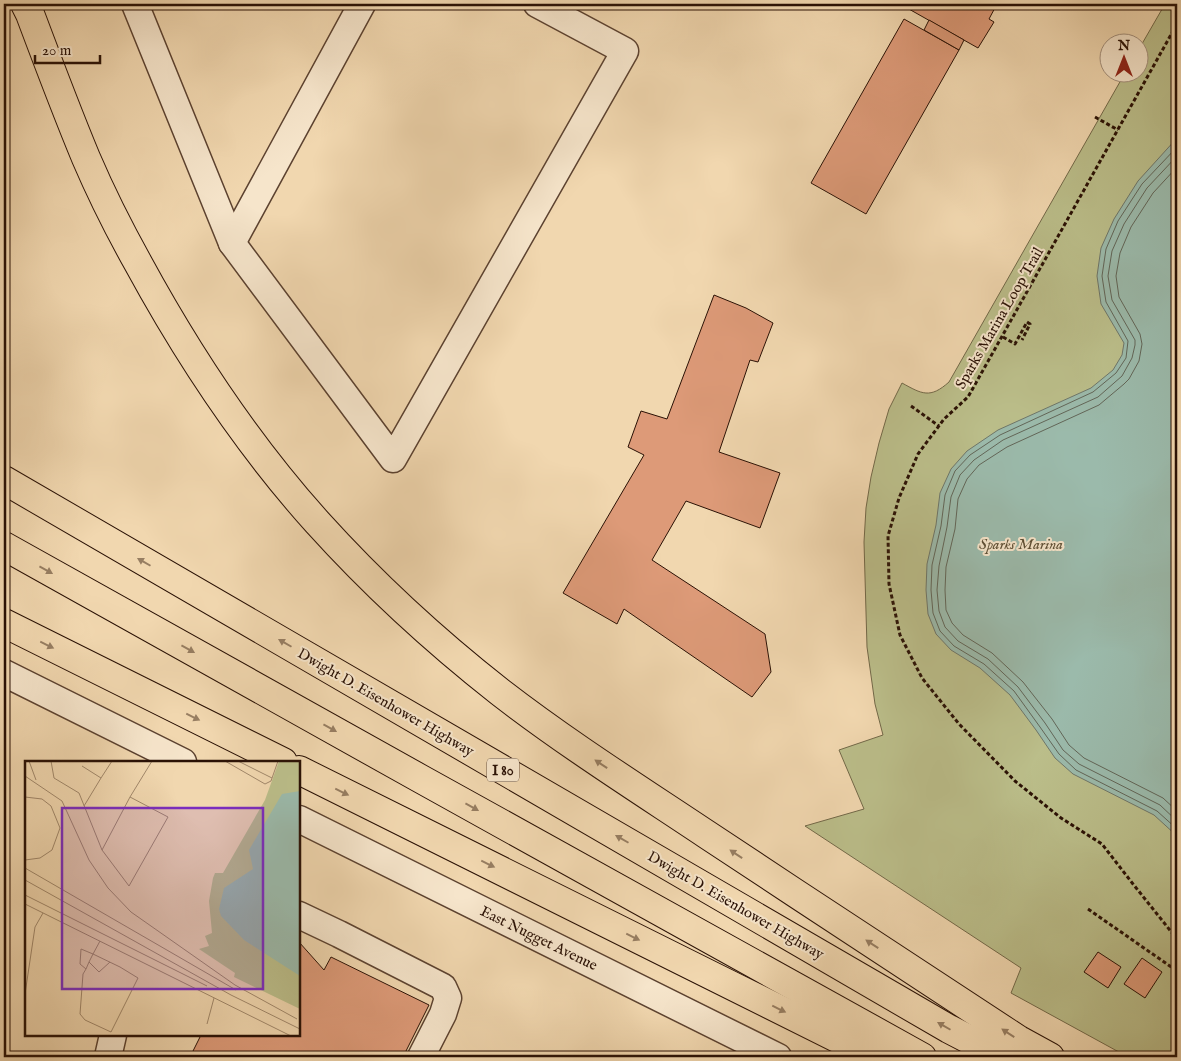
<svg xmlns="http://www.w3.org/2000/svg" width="1181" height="1061" font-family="'IM FELL English',serif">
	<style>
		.green { fill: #bbbe8a; stroke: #726848 }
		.water { fill: #9bbaab; stroke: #6e7669 }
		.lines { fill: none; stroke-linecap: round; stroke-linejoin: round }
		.shore { stroke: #626658; stroke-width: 1 }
		.building { fill: #dd9a78; stroke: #2a1105 }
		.minor-casing { stroke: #5c4230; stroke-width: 29 }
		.highway-casing { stroke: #2a1105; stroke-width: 30 }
		.path { stroke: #2a1105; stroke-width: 3; stroke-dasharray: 4 2.5; stroke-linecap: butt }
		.minor { stroke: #f6e5cb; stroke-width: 26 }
		.highway { stroke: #f1d7af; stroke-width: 28 }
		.oneway { fill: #977e62 }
		.labels { text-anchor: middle; stroke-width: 4; stroke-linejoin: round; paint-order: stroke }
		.shield { fill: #f6e5cb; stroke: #675140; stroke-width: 1 }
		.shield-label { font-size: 14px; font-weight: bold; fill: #2a1105 }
		.street-label { font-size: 15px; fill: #2a1105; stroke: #f6e5cb }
		.park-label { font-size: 15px; font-style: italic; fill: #5d4e34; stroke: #f6e5cb }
		.inset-road { fill: none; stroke: #a1886b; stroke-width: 1 }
		.view { fill: #7b2cbf; fill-opacity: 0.15; stroke: #7b2cbf; stroke-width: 2.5 }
		.inset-edge { fill: none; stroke: #2a1105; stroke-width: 2.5 }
	</style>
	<rect width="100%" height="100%" fill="#f1d7af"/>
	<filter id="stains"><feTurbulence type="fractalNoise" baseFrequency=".004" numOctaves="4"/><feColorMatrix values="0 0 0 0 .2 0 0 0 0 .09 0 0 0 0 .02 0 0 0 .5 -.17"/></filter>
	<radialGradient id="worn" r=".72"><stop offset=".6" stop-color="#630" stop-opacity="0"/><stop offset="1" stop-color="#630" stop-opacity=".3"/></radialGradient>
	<!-- green -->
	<path class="green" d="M 1165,4 L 1177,4 L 1177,1057 L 1128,1057 L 1011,993 L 1021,968 L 805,826 L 864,809 L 839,750 L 883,735 L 875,704 L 867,647 L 864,542 L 866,508 L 871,477 L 879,443 L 889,409 L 902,383 C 922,394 930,399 949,382 L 1125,73 L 1138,72 L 1139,49 Z"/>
	<!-- water -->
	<polygon class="water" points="1177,138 1177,836 1154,815 1073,774 1055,758 1036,730 1010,695 980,668 951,650 936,634 928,614 926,590 927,564 936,525 940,493 951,469 967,451 998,430 1091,388 1113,370 1122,355 1124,343 1101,304 1097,276 1101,248 1114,219 1138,181"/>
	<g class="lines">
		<!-- shore -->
		<g class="shore">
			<polyline points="1177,147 1142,184 1118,221 1106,249 1102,276 1106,302 1128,341 1126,358 1116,373 1093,392 1000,435 970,455 955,471 945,495 941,526 932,565 931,590 933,613 940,631 954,646 984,664 1014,691 1040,727 1059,754 1076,770 1157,811 1177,829"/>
			<polyline points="1177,156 1147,188 1124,224 1112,251 1108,276 1112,300 1135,340 1135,345 1132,358 1122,376 1098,397 1003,440 974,460 960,475 951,497 947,527 939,566 937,590 939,611 945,627 958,641 988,659 1018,687 1045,723 1063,750 1079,764 1160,805 1177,821"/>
			<polyline points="1177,167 1153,193 1131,227 1120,253 1116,276 1119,297 1140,334 1142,344 1139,361 1129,379 1124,384 1099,405 1007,447 979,465 967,479 958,499 955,529 946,567 945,590 946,610 952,623 963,635 992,653 1023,682 1052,719 1069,745 1084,758 1163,798 1177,811"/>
		</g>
	</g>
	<!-- building -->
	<g class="building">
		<polygon points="900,4 997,4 989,19 994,22 978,48"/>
		<polygon points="904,19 959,50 866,214 811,183"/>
		<polygon points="929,20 964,40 959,50 924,30"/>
		<polygon points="714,295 746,308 773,323 758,362 750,360 719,452 780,473 760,528 686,501 652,560 765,634 771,672 752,697 624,609 617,624 563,593 644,455 628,447 641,411 667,419"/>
		<polygon points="299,942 324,970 331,957 429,1005 403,1057 190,1057 201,1035 299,1035"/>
		<polygon points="1098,952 1121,967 1108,988 1084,972"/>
		<polygon points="1142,958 1162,972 1145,998 1124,984"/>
	</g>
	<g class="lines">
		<!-- minor casing -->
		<g class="minor-casing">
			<g id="minor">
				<polyline points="135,4 232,243 393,459 625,51 537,4"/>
				<polyline points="232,243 362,4"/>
				<polyline points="4,673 183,762"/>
				<polyline points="299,819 778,1057"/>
				<polyline points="299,915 339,934 443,987 448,998 443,1014 421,1057"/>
				<polyline points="108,1057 113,1035"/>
			</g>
		</g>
		<!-- highway casing -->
		<g class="highway-casing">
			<g id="highway">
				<path d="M 25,4 L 30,14 C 48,62 66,110 86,158 C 101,193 119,229 138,263 C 188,355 247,444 317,522 C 373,584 435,641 500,692 C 566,743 637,788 706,834 C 810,903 914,971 1019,1040 L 1050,1057"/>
				<polyline points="4,480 949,1029 1003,1057"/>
				<polyline points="4,546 421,779 922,1057"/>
				<polyline points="4,623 283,762"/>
				<polyline points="299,770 875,1057"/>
			</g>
		</g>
		<!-- path -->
		<g class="path">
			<polyline points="1177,24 968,397 944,419 918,454 899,498 888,536 889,584 900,635 922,678 959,724 1015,781 1061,818 1102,844 1133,884 1177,939"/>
			<polyline points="1095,117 1118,130"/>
			<polyline points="1003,337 1015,344 1027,322 1030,324 1022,340"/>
			<polyline points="911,406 939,426"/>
			<polyline points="1088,909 1177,971"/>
		</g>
		<!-- minor -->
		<use href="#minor" class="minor"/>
		<!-- highway -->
		<use href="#highway" class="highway"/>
	</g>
	<!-- one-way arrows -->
	<defs><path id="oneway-solid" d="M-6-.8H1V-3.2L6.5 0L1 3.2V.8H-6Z" transform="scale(1.25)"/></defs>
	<g class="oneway">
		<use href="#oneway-solid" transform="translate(144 562) rotate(-150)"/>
		<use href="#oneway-solid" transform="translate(46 570) rotate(29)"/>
		<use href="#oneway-solid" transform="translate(285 643) rotate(-150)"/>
		<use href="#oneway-solid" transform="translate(47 645) rotate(26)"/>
		<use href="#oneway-solid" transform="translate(188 649) rotate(29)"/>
		<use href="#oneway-solid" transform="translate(193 717) rotate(26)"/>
		<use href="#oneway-solid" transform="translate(330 728) rotate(29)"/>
		<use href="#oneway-solid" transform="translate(601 764) rotate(-146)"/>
		<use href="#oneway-solid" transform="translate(342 792) rotate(26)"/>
		<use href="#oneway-solid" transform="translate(472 807) rotate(29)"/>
		<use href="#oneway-solid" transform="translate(622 839) rotate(-150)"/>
		<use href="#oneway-solid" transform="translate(736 854) rotate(-146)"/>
		<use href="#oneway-solid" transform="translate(488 864) rotate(26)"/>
		<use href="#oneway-solid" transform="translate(633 937) rotate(26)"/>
		<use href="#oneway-solid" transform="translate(872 944) rotate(-147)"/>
		<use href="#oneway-solid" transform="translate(779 1009) rotate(26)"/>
		<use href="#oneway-solid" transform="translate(944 1026) rotate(-150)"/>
		<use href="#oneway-solid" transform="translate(1008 1033) rotate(-147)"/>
	</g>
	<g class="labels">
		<!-- shield labels -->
		<rect class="shield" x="487" y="758.5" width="32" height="23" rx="4"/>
		<g class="shield-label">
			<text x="503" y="775">I 80</text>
		</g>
		<!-- street labels -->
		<g class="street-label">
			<text transform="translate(999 318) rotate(-60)" y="5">Sparks Marina Loop Trail</text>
			<text transform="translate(386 702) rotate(30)" y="5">Dwight D. Eisenhower Highway</text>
			<text transform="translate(736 905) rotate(30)" y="5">Dwight D. Eisenhower Highway</text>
			<text transform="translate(539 938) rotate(26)" y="5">East Nugget Avenue</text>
		</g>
		<!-- park labels -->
		<g class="park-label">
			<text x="1021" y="549">Sparks Marina</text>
		</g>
	</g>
	<!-- overview -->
	<g transform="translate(25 761)">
		<rect width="275" height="275" fill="#f1d7af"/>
		<path d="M 254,0 L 275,0 L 275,248 L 209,216 L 210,212 L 174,188 L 184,185 L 180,175 L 187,172 L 184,140 L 188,117 L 190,112 L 198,112 L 240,39 Z" fill="#bbbe8a"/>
		<path d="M 275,30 L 275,215 L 219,179 L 196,155 L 194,148 L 199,127 L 228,108 L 224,89 L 257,33 Z" fill="#9bbaab"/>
		<path class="inset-road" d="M 4,0 L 11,19M 26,0 L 29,17 L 54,32 L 77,89 L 104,125 L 143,56 L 105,36 L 127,0M 200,0 L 240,23 L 246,20 L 253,0M 213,0 L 247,17M 57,5 L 76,17 L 59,45M 0,15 L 37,40 L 64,99 L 83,127 L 106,151 L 210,224 L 272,258M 76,17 L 87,0M 0,36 L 17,38 L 26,45 L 35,67 L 27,89 L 15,97 L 0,99M 77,89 L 105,36M 0,107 L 211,229M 0,119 L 206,234 L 275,268M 0,134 L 182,225M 0,143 L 266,275M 64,201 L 74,211 L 85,201M 61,208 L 55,203 L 56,188 L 68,193 L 95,206 L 113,217 L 86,271 L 60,259 L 55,253 L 58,213 L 61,208 L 64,201 L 68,193 L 75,180M 0,233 L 10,166 L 18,152M 182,263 L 189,237"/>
		<path class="view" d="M 37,47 L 238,47 L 238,228 L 37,228 Z"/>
		<rect width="275" height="275" class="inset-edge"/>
	</g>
	<!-- margin -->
	<rect width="1181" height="1061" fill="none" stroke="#f1d7af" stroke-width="20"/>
	<rect x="5" y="5" width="1171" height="1051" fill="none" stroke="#2a1105" stroke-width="2.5"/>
	<rect x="10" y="10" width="1161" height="1041" fill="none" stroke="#2a1105"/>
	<!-- north arrow -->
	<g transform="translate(1124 58)"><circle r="24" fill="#f6e5cb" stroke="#a4907c"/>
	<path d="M0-4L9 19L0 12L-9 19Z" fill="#8f2418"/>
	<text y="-8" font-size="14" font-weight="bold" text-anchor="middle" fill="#2a1105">N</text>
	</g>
	<!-- scale -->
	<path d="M35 55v8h65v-8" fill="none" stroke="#2a1105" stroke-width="2.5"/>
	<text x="42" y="55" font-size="15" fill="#2a1105" stroke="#f6e5cb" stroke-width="4" paint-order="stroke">20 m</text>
	<rect width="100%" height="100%" filter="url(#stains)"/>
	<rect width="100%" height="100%" fill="url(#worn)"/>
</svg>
